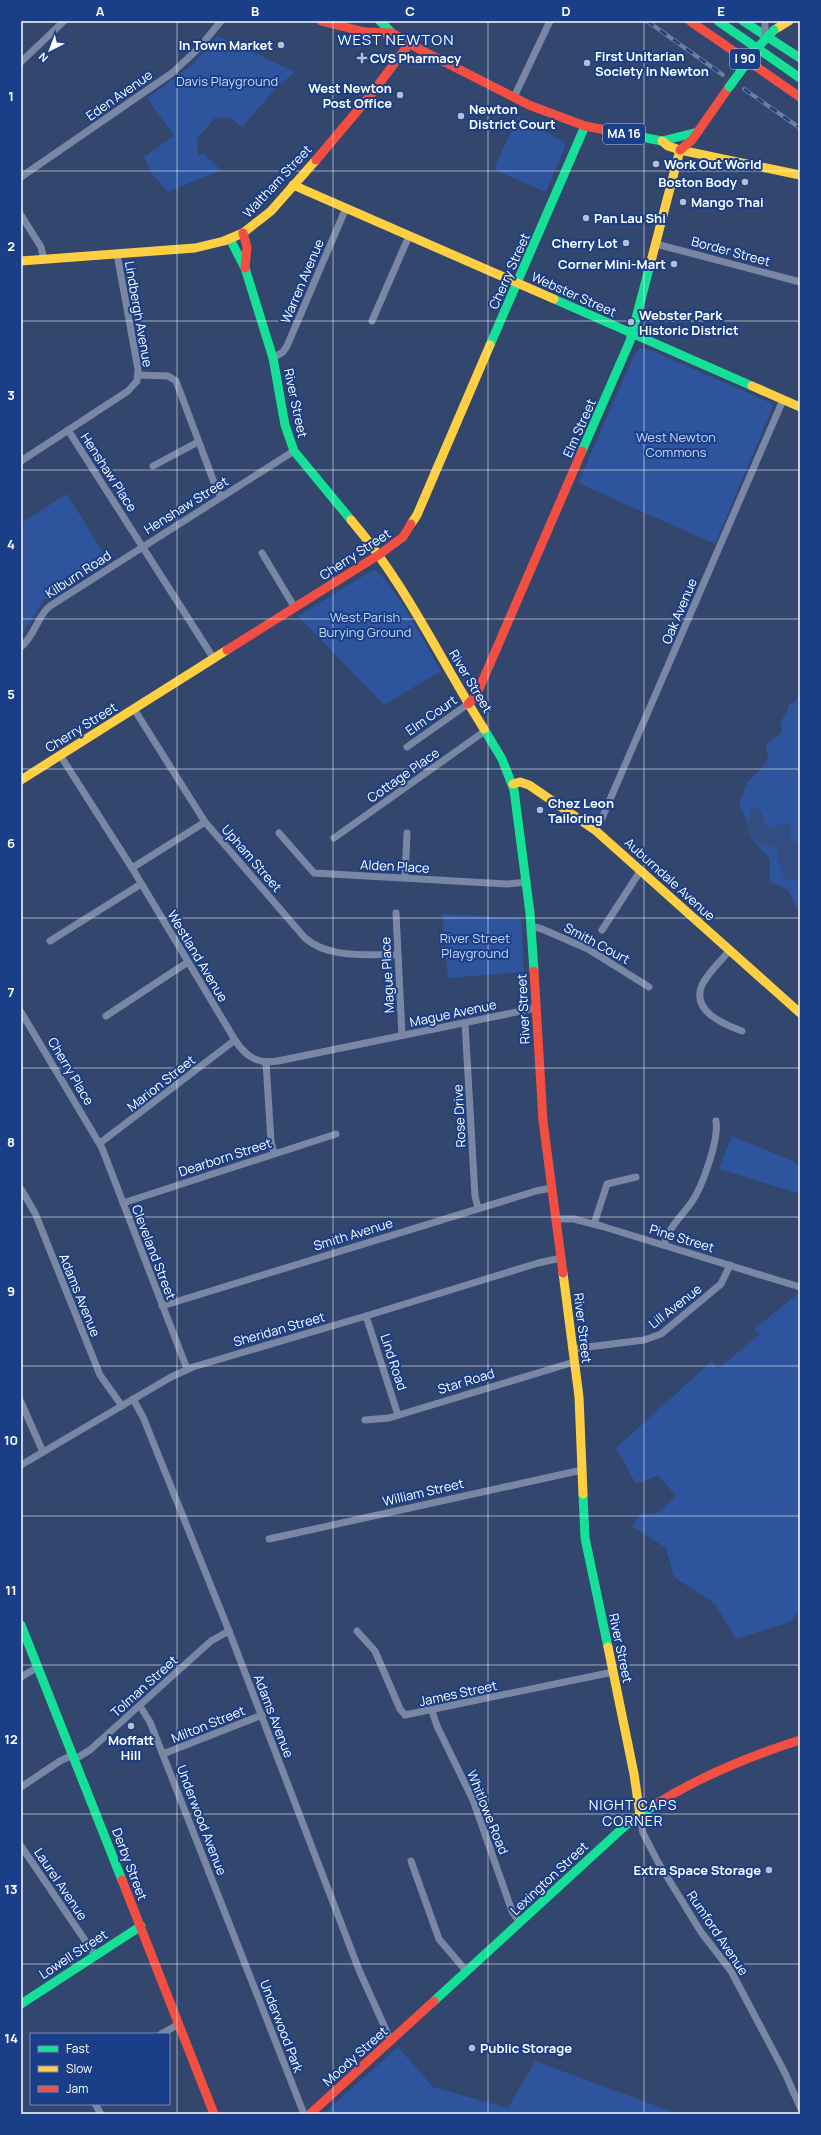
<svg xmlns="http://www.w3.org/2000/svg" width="821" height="2135" font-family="Manrope,sans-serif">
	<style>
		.green { fill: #2e549e }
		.water { fill: #334d82 }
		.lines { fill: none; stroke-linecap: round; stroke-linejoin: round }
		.street { stroke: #7987a4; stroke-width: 7 }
		.fast { stroke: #16e098; stroke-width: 9 }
		.slow { stroke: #ffcf43; stroke-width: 9 }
		.jam { stroke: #f24e42; stroke-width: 9 }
		.rail-casing { stroke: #6f7e9b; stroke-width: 4 }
		.rail { stroke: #1a3e87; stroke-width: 2.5; stroke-dasharray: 8; stroke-linecap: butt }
		.street-bridge { stroke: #7987a4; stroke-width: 7 }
		.fast-bridge { stroke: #16e098; stroke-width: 9 }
		.grid { fill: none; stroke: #fff; stroke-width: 1; stroke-opacity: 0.55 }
		.poi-dot { fill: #b7becc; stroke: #1a3e87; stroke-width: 1.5 }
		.labels { text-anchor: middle; stroke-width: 4; stroke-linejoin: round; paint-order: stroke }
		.shield { fill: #1a3e87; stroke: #bac5db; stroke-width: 1 }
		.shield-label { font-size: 12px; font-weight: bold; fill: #fff }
		.poi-label { font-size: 13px; font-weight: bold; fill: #fff; stroke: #1a3e87; text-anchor: start }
		.park-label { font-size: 13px; fill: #c7d8f9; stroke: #1a3e87 }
		.street-label { font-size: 13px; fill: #fff; stroke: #1a3e87 }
		.neighbourhood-label { font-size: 14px; letter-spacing: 1px; fill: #fff; stroke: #1a3e87 }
		.quarter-label { font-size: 15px; letter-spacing: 1px; fill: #fff; stroke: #1a3e87 }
		.neatline { fill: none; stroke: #fff; stroke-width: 1.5 }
		.grid-label { font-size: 13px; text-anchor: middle; font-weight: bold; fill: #fff }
	</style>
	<rect width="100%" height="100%" fill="#32466e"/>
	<!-- green -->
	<g class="green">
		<polygon points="217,36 295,72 276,88 242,127 229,117 215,118 197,139 198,155 204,154 221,170 168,192 152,174 144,157 174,136 147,98 193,64"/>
		<polygon points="518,117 564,142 565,147 546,192 497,171 495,166"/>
		<polygon points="645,348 769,402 773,406 715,544 578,483 634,355 639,349"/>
		<polygon points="67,494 107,559 44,600 21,636 21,523"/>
		<path d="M 373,570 C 387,570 432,656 441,671 L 384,705 L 298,616 Z"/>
		<polygon points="800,691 800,914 788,890 770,882 770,859 750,837 761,812 751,812 747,829 747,821 739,804 747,783 766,763 768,758 766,744 781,733 781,721 787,712 789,704 795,702"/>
		<polygon points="442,914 521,918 524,972 448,978"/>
		<polygon points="732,1136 793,1161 800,1167 800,1194 719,1169"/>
		<polygon points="799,1293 800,1609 790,1622 736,1639 715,1604 674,1577 666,1548 632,1526 642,1514 658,1513 676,1496 658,1475 636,1484 616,1448 712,1361 718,1369 760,1334 754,1329"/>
		<polygon points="398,2047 433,2087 508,2108 535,2061 678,2114 323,2114"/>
	</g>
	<!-- water -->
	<path class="water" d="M 755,807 C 765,809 762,822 769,828 L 774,828 L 784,822 L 791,827 L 789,837 L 794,842 L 800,844 L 800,881 C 796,879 792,881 787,879 C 779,875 779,857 777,850 L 773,847 L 763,845 L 747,833 L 751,812 Z"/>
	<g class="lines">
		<!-- street -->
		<g class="street">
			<polyline points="21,62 64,21"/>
			<polyline points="514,97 550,21"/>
			<polyline points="21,177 172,73 199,48 221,21"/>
			<polyline points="21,215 41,247 44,260"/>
			<polyline points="656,244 800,282"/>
			<polyline points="372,321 409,236"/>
			<polyline points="273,358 283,352 287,346 346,208"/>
			<polyline points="138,375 168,376 176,381 215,485 221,497"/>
			<polyline points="68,430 214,659"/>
			<polyline points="21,461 128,391 137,381 138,369 117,254"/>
			<polyline points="153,466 198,442"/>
			<polyline points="262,553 295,608"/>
			<path d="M 21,647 C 36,634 37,616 50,606 L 294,451"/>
			<path d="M 134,709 L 205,822 L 305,938 C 329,959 368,954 397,955"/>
			<polyline points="407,747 468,704"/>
			<path d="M 60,755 L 132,868 L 235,1040 C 246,1057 257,1064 278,1061 L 536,1008"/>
			<polyline points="595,830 602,818 783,400"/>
			<polyline points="279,833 314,873 507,884 527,882"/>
			<polyline points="334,838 485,731"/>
			<polyline points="132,868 205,822"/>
			<polyline points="405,878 407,833"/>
			<polyline points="396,913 402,1035"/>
			<polyline points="531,926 542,929 588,949 649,987"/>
			<polyline points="602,930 641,870"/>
			<polyline points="50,941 141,884"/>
			<path d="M 730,950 C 721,961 708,972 702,985 C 691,1011 723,1024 742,1031"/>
			<polyline points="21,1012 102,1148 187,1369"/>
			<polyline points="106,1016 188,962"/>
			<polyline points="465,1023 475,1196 478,1208"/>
			<polyline points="266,1062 271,1142 274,1153"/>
			<polyline points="100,1143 235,1040"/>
			<polyline points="21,1189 35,1213 100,1375 122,1406"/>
			<polyline points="123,1203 336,1134"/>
			<polyline points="555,1219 574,1219 601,1226 800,1287"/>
			<polyline points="594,1224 607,1184 636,1177"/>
			<path d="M 664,1245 C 668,1228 681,1217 691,1203 C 702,1188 719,1140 716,1121"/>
			<polyline points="162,1306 536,1191 551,1188"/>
			<polyline points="366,1316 398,1415"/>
			<polyline points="572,1349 644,1340 661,1334 721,1284 730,1265"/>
			<polyline points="133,1399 143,1417 229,1631 359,1970 391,2041"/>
			<polyline points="21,1402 43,1452"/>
			<polyline points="365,1420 389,1418 574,1362"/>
			<polyline points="21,1465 171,1377 193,1367 366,1316 538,1263 561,1258"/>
			<polyline points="269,1539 582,1470"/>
			<polyline points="357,1631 375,1651 400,1709 405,1715 613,1672"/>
			<polyline points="21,1677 38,1667"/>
			<polyline points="140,1706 150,1722 304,2114"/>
			<polyline points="432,1711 437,1726 473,1800 512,1911 520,1923"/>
			<polyline points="163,1754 262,1715"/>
			<polyline points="75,1759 90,1750 211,1641 229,1631"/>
			<polyline points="21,1787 60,1761 73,1755"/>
			<polyline points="640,1815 643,1833 658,1862 701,1932 731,1971 785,2073 800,2107"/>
			<polyline points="21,1846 95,1955"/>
			<polyline points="411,1861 439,1939 467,1972"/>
			<polyline points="161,2034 179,2024"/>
			<polyline points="95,2104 101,2114"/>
		</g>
		<!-- fast -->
		<g class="fast">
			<polyline points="380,21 392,33"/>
			<polyline points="718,21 800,78"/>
			<polyline points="743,21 800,58"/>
			<polyline points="606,130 662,141 698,132"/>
			<polyline points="230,239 245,268 273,358 285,425 294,451 351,520"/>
			<polyline points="554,299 752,386"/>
			<polyline points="490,345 585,126"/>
			<polyline points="582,451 630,341 650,265"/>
			<polyline points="484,729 502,759 514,790 530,913 534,971"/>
			<polyline points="583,1494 585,1538 608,1647"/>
			<polyline points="21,1625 122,1880"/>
			<polyline points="434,2001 626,1825 656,1804"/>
			<polyline points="21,2004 141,1926"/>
		</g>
		<!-- slow -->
		<g class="slow">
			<polyline points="774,30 789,21"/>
			<polyline points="662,141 668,146 680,150 800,175"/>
			<polyline points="293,185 554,299"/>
			<polyline points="21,261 195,248 224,241 243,233 271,211 316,160"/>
			<polyline points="650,265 680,150"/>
			<polyline points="752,386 800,407"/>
			<path d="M 351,520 C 405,583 440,659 484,729"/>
			<polyline points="411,524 417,515 490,345"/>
			<polyline points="21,780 227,650"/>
			<polyline points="513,784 520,782 529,785 595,830 800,1013"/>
			<polyline points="563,1273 579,1397 583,1494"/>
			<polyline points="608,1647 634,1774 640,1815"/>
		</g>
		<!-- jam -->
		<g class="jam">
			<polyline points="321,21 365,32 392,33 421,50 529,105 585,126 606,130"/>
			<polyline points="690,21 800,97"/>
			<polyline points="680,150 692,140 729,87"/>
			<polyline points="316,160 369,97 409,44"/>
			<polyline points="243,233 247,247 245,268"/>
			<polyline points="227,650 380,554 403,537 411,524"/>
			<polyline points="468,704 475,697 479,689 582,451"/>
			<polyline points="534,971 543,1121 563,1273"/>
			<path d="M 656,1804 C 701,1776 750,1756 800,1740"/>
			<polyline points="122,1880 214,2114"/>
			<polyline points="310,2114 434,2001"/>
		</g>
		<!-- rail casing -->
		<g class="rail-casing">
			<g id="rail">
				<polyline points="647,21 723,75"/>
				<polyline points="744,89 800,128"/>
			</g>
		</g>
		<!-- rail -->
		<use href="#rail" class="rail"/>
		<!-- street-bridge -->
		<polyline class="street-bridge" points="765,24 765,38"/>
		<!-- fast-bridge -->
		<polyline class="fast-bridge" points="729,87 761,44 774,30"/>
	</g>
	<!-- grid -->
	<path class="grid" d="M 177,21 L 177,2114M 333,21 L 333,2114M 488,21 L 488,2114M 644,21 L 644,2114M 21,171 L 800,171M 21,321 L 800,321M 21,470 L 800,470M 21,619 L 800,619M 21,769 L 800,769M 21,918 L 800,918M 21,1068 L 800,1068M 21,1217 L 800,1217M 21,1366 L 800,1366M 21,1516 L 800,1516M 21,1665 L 800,1665M 21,1814 L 800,1814M 21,1964 L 800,1964"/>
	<!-- markers -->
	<g class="poi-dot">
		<circle cx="281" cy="45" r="4"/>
		<path d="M360 52h4v4h4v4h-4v4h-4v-4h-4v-4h4z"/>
		<circle cx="587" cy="63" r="4"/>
		<circle cx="400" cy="95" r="4"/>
		<circle cx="461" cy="116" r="4"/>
		<circle cx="656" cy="164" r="4"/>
		<circle cx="745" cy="182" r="4"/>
		<circle cx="683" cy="202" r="4"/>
		<circle cx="586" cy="218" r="4"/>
		<circle cx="626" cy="243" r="4"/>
		<circle cx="674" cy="264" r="4"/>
		<circle cx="631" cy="322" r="4"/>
		<circle cx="540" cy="810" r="4"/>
		<circle cx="131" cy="1726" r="4"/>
		<circle cx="769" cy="1870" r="4"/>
		<circle cx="472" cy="2048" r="4"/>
	</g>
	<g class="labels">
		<!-- shield labels -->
		<g class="shield">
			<rect x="730" y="49" width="30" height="20" rx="3"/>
			<rect x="603" y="124" width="42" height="20" rx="3"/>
		</g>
		<g class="shield-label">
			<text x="745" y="63">I 90</text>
			<text x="624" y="138">MA 16</text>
		</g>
		<!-- poi labels -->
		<g class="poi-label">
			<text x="273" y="50" text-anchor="end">In Town Market</text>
			<text x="595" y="61">First Unitarian<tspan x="595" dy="15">Society in Newton</tspan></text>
			<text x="370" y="63">CVS Pharmacy</text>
			<text x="392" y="93" text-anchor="end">West Newton<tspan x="392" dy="15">Post Office</tspan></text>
			<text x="469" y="114">Newton<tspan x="469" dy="15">District Court</tspan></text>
			<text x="664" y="169">Work Out World</text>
			<text x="737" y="187" text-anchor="end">Boston Body</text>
			<text x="691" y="207">Mango Thai</text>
			<text x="594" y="223">Pan Lau Shi</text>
			<text x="618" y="248" text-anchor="end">Cherry Lot</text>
			<text x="666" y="269" text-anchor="end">Corner Mini-Mart</text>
			<text x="639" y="320">Webster Park<tspan x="639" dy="15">Historic District</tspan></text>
			<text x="548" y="808">Chez Leon<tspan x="548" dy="15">Tailoring</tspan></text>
			<text x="131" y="1745" text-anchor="middle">Moffatt<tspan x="131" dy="15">Hill</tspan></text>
			<text x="761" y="1875" text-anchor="end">Extra Space Storage</text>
			<text x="480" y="2053">Public Storage</text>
		</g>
		<!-- park labels -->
		<g class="park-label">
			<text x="227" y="86">Davis Playground</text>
			<text x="676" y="442">West Newton<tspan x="676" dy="15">Commons</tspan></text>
			<text x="365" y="622">West Parish<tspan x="365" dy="15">Burying Ground</tspan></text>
			<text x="475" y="943">River Street<tspan x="475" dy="15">Playground</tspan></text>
		</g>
		<!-- street labels -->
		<g class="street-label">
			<text transform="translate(119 95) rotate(-35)" y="5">Eden Avenue</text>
			<text transform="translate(277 181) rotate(-47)" y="5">Waltham Street</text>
			<text transform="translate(731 251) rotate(15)" y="5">Border Street</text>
			<text transform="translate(509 271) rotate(-66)" y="5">Cherry Street</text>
			<text transform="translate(302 281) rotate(-67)" y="5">Warren Avenue</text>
			<text transform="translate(574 294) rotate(24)" y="5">Webster Street</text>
			<text transform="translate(139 314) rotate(80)" y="5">Lindbergh Avenue</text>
			<text transform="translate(296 403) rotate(78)" y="5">River Street</text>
			<text transform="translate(579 428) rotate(-66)" y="5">Elm Street</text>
			<text transform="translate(109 472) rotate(57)" y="5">Henshaw Place</text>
			<text transform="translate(186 505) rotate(-32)" y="5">Henshaw Street</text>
			<text transform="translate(355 554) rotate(-33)" y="5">Cherry Street</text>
			<text transform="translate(78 574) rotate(-33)" y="5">Kilburn Road</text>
			<text transform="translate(679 611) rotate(-67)" y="5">Oak Avenue</text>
			<text transform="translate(471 681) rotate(59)" y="5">River Street</text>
			<text transform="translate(431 715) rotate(-35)" y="5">Elm Court</text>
			<text transform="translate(81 727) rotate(-32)" y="5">Cherry Street</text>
			<text transform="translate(403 775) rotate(-35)" y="5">Cottage Place</text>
			<text transform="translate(252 858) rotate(49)" y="5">Upham Street</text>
			<text transform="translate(395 866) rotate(3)" y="5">Alden Place</text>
			<text transform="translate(670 879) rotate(42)" y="5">Auburndale Avenue</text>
			<text transform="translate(597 943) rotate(28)" y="5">Smith Court</text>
			<text transform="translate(198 956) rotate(59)" y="5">Westland Avenue</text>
			<text transform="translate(387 975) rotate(-93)" y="5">Mague Place</text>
			<text transform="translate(523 1009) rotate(-93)" y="5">River Street</text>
			<text transform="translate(453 1013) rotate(-12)" y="5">Mague Avenue</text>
			<text transform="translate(71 1071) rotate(59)" y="5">Cherry Place</text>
			<text transform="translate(161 1083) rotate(-38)" y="5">Marion Street</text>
			<text transform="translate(459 1116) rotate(-93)" y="5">Rose Drive</text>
			<text transform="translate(225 1157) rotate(-18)" y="5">Dearborn Street</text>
			<text transform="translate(353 1234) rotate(-17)" y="5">Smith Avenue</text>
			<text transform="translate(682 1238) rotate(17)" y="5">Pine Street</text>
			<text transform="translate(154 1252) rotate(69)" y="5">Cleveland Street</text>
			<text transform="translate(80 1295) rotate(68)" y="5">Adams Avenue</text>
			<text transform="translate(675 1306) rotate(-38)" y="5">Lill Avenue</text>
			<text transform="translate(583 1328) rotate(83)" y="5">River Street</text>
			<text transform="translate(279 1329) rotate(-16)" y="5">Sheridan Street</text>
			<text transform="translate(394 1362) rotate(72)" y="5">Lind Road</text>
			<text transform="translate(466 1381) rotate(-17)" y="5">Star Road</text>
			<text transform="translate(423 1492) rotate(-13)" y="5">William Street</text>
			<text transform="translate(621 1648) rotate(78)" y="5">River Street</text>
			<text transform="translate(144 1686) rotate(-42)" y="5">Tolman Street</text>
			<text transform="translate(458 1693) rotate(-12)" y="5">James Street</text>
			<text transform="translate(274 1716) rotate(69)" y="5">Adams Avenue</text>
			<text transform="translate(208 1724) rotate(-22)" y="5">Milton Street</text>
			<text transform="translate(488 1812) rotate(68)" y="5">Whitlowe Road</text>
			<text transform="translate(202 1820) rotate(69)" y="5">Underwood Avenue</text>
			<text transform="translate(130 1864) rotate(69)" y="5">Derby Street</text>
			<text transform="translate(549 1878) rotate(-43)" y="5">Lexington Street</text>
			<text transform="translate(61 1884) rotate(56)" y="5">Laurel Avenue</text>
			<text transform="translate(718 1933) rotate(56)" y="5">Rumford Avenue</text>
			<text transform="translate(73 1954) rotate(-33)" y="5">Lowell Street</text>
			<text transform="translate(282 2026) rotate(69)" y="5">Underwood Park</text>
			<text transform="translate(355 2056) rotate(-42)" y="5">Moody Street</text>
		</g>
		<!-- neighbourhood labels -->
		<g class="neighbourhood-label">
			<text x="633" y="1810">NIGHT CAPS<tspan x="633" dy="16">CORNER</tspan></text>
		</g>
		<!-- quarter labels -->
		<g class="quarter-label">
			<text x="396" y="45">WEST NEWTON</text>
		</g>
	</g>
	<!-- border -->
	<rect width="821" height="2135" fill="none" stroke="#1a3e87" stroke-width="44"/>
	<!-- legend -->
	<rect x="30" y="2033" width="140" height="72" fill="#1a3e87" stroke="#768bb7"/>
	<rect x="38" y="2046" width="20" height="6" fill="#16e098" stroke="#768bb7"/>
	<text x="66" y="2053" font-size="12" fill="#ffffff">Fast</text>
	<rect x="38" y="2066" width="20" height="6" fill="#ffcf43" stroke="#768bb7"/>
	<text x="66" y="2073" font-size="12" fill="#ffffff">Slow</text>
	<rect x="38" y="2086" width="20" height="6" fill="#f24e42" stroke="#768bb7"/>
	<text x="66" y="2093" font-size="12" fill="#ffffff">Jam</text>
	<!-- north arrow -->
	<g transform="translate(50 50) rotate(222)" stroke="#1a3e87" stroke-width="3" paint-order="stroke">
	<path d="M0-3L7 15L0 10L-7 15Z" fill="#ffffff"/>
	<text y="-6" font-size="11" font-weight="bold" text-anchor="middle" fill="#ffffff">N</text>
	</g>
	<rect x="22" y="22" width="777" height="2091" class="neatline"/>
	<g class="grid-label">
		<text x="100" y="16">A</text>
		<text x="255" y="16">B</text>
		<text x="410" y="16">C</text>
		<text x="566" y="16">D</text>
		<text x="721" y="16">E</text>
		<text x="11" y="101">1</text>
		<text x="11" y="251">2</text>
		<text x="11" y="400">3</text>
		<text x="11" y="549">4</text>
		<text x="11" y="699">5</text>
		<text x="11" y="848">6</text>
		<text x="11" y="997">7</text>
		<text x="11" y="1147">8</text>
		<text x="11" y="1296">9</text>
		<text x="11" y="1445">10</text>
		<text x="11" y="1595">11</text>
		<text x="11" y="1744">12</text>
		<text x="11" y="1894">13</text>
		<text x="11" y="2043">14</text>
	</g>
</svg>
